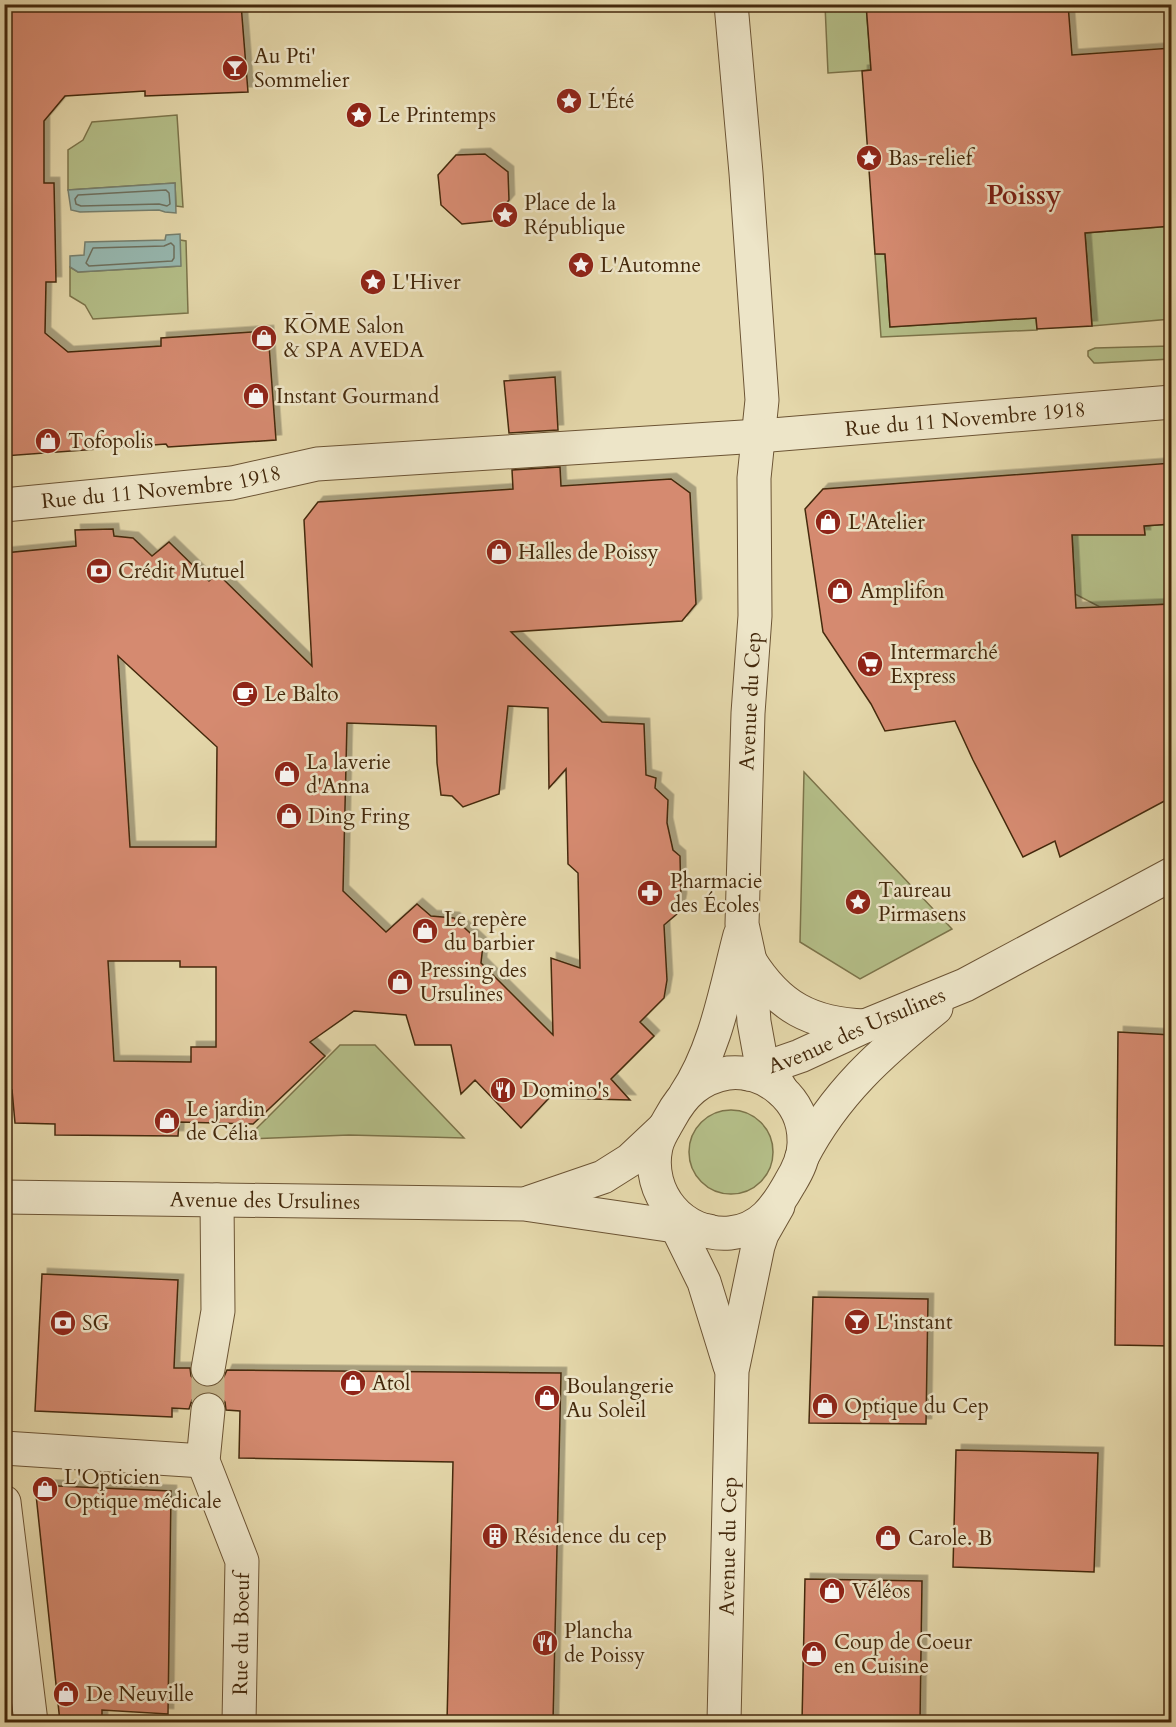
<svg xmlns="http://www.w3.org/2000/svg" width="1176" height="1727" font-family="Cardo,serif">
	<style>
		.green { fill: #b4be88; stroke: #7c744a; stroke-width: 1.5 }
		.water { fill: #97b8b0; stroke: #767f6e; stroke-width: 1.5 }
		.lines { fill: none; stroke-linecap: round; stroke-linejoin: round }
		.shore { stroke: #6e705e; stroke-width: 1.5 }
		.building { fill: #d58a6f; stroke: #44290c; stroke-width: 1.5; fill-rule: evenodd; filter: url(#shadow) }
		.minor-tunnel { stroke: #c4b48a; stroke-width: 33; stroke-dasharray: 33 16; stroke-linecap: butt }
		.minor-casing { stroke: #6c5434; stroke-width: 35 }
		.minor { stroke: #ede5c8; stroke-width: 33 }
		.labels { text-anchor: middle; stroke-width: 5; stroke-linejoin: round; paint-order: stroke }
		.poi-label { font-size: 21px; fill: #44290c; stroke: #ede5c8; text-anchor: start }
		.street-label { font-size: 21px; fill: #44290c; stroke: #ede5c8 }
		.district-label { font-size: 27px; font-weight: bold; fill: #7a1f14; stroke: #ede5c8 }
	</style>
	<defs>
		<filter id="shadow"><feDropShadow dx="5.5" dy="-5.5" stdDeviation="0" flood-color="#0004"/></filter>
	</defs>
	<rect width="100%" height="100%" fill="#e4d7aa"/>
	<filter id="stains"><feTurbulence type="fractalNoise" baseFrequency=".00333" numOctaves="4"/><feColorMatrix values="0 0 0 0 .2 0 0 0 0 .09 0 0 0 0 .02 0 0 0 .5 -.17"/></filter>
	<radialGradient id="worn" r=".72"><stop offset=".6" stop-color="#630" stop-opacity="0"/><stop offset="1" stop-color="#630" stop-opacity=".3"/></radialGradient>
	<!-- green -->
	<g class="green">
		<polygon points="825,5 866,5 871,70 828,73"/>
		<polygon points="177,115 183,207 176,206 175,183 68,190 68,150 83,140 92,122"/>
		<polygon points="1171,226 1171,319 1092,326 1085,233"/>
		<polygon points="180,240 186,241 188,313 93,319 85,305 70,296 70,267 78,272 180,266"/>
		<polygon points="875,254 885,254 890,327 1036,318 1037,330 881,337"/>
		<polygon points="1171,346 1171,359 1098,363 1094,363 1088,356 1088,351 1095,348"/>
		<polygon points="1171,524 1171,604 1124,606 1121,618 1075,594 1072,531 1145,534 1144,526"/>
		<polygon points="804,772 952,929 860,979 800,942"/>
		<polygon points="340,1045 375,1045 464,1138 349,1135 246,1139"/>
		<circle cx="731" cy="1152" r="42"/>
	</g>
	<!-- water -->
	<g class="water">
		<polygon points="175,183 176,213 165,212 159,210 80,212 71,210 68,190"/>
		<polygon points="180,234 181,266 78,272 70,267 70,256 84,255 85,242 165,240 166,235"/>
	</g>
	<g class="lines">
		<!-- shore -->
		<g class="shore">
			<polygon points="166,190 169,193 170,204 167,206 159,204 81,206 76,204 75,199 78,195"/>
			<polygon points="171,243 174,246 174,258 172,261 89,266 86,263 93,248 164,246"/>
		</g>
	</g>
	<!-- building -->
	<g class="building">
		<polygon points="4,4 241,4 248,92 145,96 145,91 65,96 44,121 44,183 54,183 55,229 56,282 46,282 45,333 68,352 161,346 161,338 268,331 276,440 168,447 166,444 4,456"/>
		<polygon points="866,4 1068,4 1072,55 1172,48 1172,226 1085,233 1092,326 1037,329 1036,318 890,327 885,254 875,254 862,71 871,70"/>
		<polygon points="485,154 508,172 509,200 492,221 462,224 441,205 438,175 456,155"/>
		<polygon points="555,377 558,430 509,433 504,381"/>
		<polygon points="1172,463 1172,524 1144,526 1145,535 1072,535 1076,608 1172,604 1172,797 1060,857 1055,841 1023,857 973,760 955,721 885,731 871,704 823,632 805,509 823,489"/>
		<path d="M 560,467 L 561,486 L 671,479 L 690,493 L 696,604 L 682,621 L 511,632 L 602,722 L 644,724 L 646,775 L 656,778 L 655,788 L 668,800 L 667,823 L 673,850 L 680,856 L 681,899 L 678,913 L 664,925 L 667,980 L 664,998 L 640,1022 L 654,1036 L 611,1079 L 630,1100 L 549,1098 L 521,1128 L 475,1080 L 461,1094 L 451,1045 L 415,1045 L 406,1015 L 354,1011 L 310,1042 L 325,1056 L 253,1124 L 179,1122 L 178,1136 L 55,1135 L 55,1124 L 15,1123 L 12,1090 L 4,1090 L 4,553 L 76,546 L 75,530 L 113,529 L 114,536 L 133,538 L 152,556 L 169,542 L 209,581 L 217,573 L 312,666 L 304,520 L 318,502 L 513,489 L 512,470 ZM 118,656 L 217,747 L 216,847 L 130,847 ZM 508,706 L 548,708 L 549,788 L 566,769 L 568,864 L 578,873 L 580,968 L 551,958 L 553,1035 L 481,963 L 483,945 L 454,918 L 431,916 L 417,904 L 386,932 L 343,891 L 347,723 L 436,726 L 437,763 L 441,795 L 452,796 L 463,807 L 499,794 ZM 108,961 L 180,961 L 180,967 L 216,967 L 216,1047 L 191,1047 L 191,1062 L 114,1061 Z"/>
		<polygon points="1118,1032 1172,1035 1172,1346 1115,1345"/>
		<polygon points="42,1274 178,1280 174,1368 190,1368 191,1376 196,1383 204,1387 214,1387 222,1381 227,1370 561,1373 553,1722 447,1722 453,1462 239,1458 240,1411 226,1410 225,1402 219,1395 210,1391 200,1393 192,1400 189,1409 172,1408 172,1417 35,1411"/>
		<polygon points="813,1297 928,1299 926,1424 809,1423"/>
		<polygon points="956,1450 1098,1453 1094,1572 953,1567"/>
		<polygon points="35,1485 171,1491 168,1714 102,1710 102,1722 60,1722"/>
		<polygon points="805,1579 922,1581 920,1722 802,1722"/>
	</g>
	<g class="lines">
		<!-- minor-tunnel -->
		<polyline class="minor-tunnel" points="208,1369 208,1410"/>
		<!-- minor casing -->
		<g class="minor-casing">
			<g id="minor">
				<polyline points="731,4 746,173 762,400 754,478 755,616 748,713 742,924 750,961 754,1022 760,1055 782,1091"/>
				<path id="s1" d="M 4,505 L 232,483 L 317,464 L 759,436 L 1172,402"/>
				<path d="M 750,961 C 779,1007 811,1024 865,1026"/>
				<path d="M 728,1073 C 767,1069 804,1100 804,1140 C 805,1156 798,1170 790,1183 C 776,1208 761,1230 730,1233 C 682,1237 646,1193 656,1147 C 658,1137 665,1127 670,1118 C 683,1094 699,1078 728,1073 Z"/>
				<path id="s2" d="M 748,1074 L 800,1056 L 865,1026 L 965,985 L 1172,874"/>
				<path d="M 685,1095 C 716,1049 726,988 740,935"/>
				<path d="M 802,1157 C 835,1093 881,1053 936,1008"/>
				<path id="s3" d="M 4,1197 L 524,1204 L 709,1231"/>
				<polyline points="530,1202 603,1177 630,1160 664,1128"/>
				<polyline points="669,1211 704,1282 730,1366"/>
				<polyline points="208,1369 218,1311 217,1200"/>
				<polyline points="208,1410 203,1461 242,1561 239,1722"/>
				<polyline points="4,1448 203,1461"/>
				<polyline points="4,1502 31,1722"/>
				<path id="s4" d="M 724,1722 L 732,1371 L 758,1246 L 762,1234 L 778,1206"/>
			</g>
		</g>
		<!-- minor -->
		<use href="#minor" class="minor"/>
	</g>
	<!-- icons -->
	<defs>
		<g id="bar-disc" transform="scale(1.35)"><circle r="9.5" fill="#8f2418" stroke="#ede5c8"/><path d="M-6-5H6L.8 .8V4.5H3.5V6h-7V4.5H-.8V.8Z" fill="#fff"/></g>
		<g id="sight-disc" transform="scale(1.35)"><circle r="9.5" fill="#8f2418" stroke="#ede5c8"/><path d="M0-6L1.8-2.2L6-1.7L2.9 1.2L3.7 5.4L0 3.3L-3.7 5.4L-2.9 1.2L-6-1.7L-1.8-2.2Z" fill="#fff"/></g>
		<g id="shop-disc" transform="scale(1.35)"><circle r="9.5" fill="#8f2418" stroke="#ede5c8"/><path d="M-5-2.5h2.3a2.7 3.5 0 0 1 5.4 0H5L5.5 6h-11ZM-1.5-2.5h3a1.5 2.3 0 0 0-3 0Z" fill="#fff"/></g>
		<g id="bank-disc" transform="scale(1.35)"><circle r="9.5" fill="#8f2418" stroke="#ede5c8"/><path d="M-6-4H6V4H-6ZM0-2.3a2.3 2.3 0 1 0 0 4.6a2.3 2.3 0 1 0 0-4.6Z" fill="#fff"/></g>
		<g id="supermarket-disc" transform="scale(1.35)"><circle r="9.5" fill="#8f2418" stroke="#ede5c8"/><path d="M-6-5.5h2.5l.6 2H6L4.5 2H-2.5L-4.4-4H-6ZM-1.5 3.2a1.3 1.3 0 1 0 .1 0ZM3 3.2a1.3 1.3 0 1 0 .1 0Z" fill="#fff"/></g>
		<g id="cafe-disc" transform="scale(1.35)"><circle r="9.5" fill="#8f2418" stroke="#ede5c8"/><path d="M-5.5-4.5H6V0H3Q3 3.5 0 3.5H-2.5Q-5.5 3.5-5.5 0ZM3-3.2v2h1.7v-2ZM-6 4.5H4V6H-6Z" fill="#fff"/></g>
		<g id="pharmacy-disc" transform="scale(1.35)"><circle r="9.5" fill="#8f2418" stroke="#ede5c8"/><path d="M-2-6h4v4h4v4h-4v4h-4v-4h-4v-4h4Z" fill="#fff"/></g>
		<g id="restaurant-disc" transform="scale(1.35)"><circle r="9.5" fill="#8f2418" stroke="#ede5c8"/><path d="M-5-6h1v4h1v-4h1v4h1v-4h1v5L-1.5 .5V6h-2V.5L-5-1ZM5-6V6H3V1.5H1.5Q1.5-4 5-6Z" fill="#fff"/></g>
		<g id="building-disc" transform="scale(1.35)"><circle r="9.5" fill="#8f2418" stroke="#ede5c8"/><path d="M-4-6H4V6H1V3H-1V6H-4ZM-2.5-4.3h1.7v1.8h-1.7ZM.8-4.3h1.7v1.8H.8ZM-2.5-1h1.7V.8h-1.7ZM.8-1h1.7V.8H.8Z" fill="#fff"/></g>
	</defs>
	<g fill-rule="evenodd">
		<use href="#bar-disc" x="235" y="68"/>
		<use href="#sight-disc" x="569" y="101"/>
		<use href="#sight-disc" x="359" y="115"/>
		<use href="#sight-disc" x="869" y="158"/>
		<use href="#sight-disc" x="505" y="215"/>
		<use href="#sight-disc" x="581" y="265"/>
		<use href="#sight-disc" x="373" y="282"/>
		<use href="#shop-disc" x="264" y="338"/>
		<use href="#shop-disc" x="256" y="396"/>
		<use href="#shop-disc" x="48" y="441"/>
		<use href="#shop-disc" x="828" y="522"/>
		<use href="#shop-disc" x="499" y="552"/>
		<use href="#bank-disc" x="99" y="571"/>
		<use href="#shop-disc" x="840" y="591"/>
		<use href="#supermarket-disc" x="870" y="664"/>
		<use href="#cafe-disc" x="245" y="694"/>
		<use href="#shop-disc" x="287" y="774"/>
		<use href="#shop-disc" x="289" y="816"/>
		<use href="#pharmacy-disc" x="650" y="893"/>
		<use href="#sight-disc" x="858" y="902"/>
		<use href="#shop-disc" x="425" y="931"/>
		<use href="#shop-disc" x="400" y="982"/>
		<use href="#restaurant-disc" x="503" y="1090"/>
		<use href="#shop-disc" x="167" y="1121"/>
		<use href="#bar-disc" x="857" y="1322"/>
		<use href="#bank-disc" x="63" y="1323"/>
		<use href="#shop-disc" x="353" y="1383"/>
		<use href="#shop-disc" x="547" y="1398"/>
		<use href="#shop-disc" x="825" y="1406"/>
		<use href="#shop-disc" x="45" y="1489"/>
		<use href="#building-disc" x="495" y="1536"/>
		<use href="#shop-disc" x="888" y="1538"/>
		<use href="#shop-disc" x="832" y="1591"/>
		<use href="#restaurant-disc" x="545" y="1643"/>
		<use href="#shop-disc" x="814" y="1654"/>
		<use href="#shop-disc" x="66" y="1694"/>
	</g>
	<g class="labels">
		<!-- poi labels -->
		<g class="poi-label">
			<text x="254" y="63">Au Pti'<tspan x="254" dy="24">Sommelier</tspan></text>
			<text x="588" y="108">L'Été</text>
			<text x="378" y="122">Le Printemps</text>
			<text x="888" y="165">Bas-relief</text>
			<text x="524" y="210">Place de la<tspan x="524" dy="24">République</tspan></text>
			<text x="600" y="272">L'Automne</text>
			<text x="392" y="289">L'Hiver</text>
			<text x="284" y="333">KŌME Salon<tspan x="284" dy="24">&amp; SPA AVEDA</tspan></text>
			<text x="276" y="403">Instant Gourmand</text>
			<text x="68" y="448">Tofopolis</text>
			<text x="848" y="529">L'Atelier</text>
			<text x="518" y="559">Halles de Poissy</text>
			<text x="118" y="578">Crédit Mutuel</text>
			<text x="860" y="598">Amplifon</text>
			<text x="890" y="659">Intermarché<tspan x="890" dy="24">Express</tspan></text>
			<text x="264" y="701">Le Balto</text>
			<text x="306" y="769">La laverie<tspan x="306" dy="24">d'Anna</tspan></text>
			<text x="308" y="823">Ding Fring</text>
			<text x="670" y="888">Pharmacie<tspan x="670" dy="24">des Écoles</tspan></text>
			<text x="878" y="897">Taureau<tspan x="878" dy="24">Pirmasens</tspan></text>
			<text x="444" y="926">Le repère<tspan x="444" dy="24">du barbier</tspan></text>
			<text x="420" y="977">Pressing des<tspan x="420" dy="24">Ursulines</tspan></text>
			<text x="522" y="1097">Domino's</text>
			<text x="186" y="1116">Le jardin<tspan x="186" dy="24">de Célia</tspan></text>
			<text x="876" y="1329">L'instant</text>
			<text x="82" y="1330">SG</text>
			<text x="372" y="1390">Atol</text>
			<text x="566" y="1393">Boulangerie<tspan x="566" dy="24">Au Soleil</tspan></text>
			<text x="844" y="1413">Optique du Cep</text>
			<text x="64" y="1484">L'Opticien<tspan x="64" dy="24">Optique médicale</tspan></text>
			<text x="514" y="1543">Résidence du cep</text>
			<text x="908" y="1545">Carole. B</text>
			<text x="852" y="1598">Véléos</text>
			<text x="564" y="1638">Plancha<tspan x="564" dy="24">de Poissy</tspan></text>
			<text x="834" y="1649">Coup de Coeur<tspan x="834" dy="24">en Cuisine</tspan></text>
			<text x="86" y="1701">De Neuville</text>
		</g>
		<!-- street labels -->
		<g class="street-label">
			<text dy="7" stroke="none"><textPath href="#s1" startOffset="966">Rue du 11 Novembre 1918</textPath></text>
			<text dy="7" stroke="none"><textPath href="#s1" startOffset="158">Rue du 11 Novembre 1918</textPath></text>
			<text transform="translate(750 701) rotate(-87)" y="7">Avenue du Cep</text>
			<text dy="7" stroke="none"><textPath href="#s2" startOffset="117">Avenue des Ursulines</textPath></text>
			<text dy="7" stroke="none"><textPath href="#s3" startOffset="261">Avenue des Ursulines</textPath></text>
			<text dy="7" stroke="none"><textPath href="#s4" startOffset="176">Avenue du Cep</textPath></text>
			<text transform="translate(241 1634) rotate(-89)" y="7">Rue du Boeuf</text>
		</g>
		<!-- district labels -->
		<g class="district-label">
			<text x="1024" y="204">Poissy</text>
		</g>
	</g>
	<!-- margin -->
	<rect width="1176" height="1727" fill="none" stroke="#e4d7aa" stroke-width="24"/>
	<rect x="6" y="6" width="1164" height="1715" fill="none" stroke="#44290c" stroke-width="3"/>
	<rect x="12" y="12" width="1152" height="1703" fill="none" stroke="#44290c" stroke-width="1.5"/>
	<rect width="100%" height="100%" filter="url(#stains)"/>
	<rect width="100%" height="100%" fill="url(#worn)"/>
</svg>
